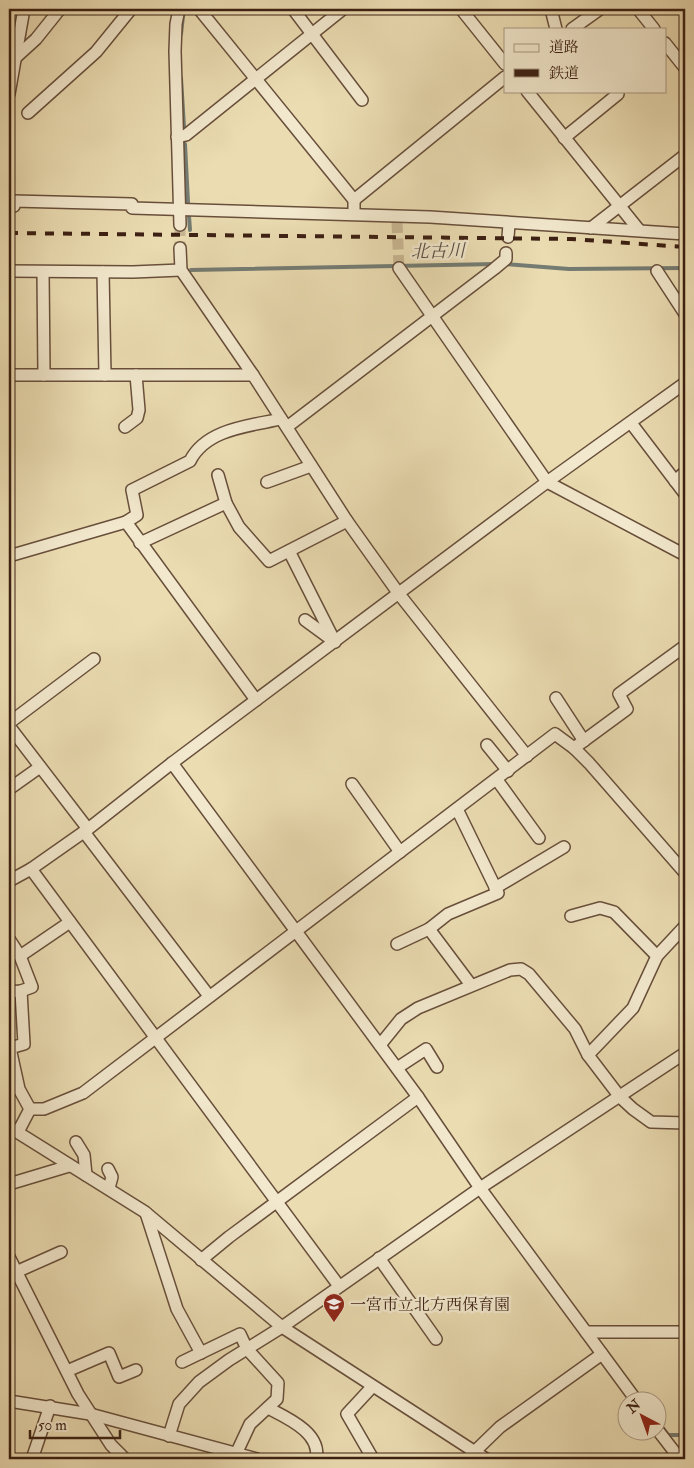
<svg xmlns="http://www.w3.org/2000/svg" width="694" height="1468" font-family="'IM FELL Double Pica','Noto Serif JP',serif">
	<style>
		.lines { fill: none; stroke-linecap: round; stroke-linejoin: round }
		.stream { stroke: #747c73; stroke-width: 4 }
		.minor-tunnel { stroke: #c8b692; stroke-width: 11; stroke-dasharray: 11 5.5; stroke-linecap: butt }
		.minor-casing { stroke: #684f3b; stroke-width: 14 }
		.minor { stroke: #f2e8cd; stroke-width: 11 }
		.rail { stroke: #3c2013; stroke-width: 4; stroke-dasharray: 9 9; stroke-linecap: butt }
		.labels { text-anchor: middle; stroke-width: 5; stroke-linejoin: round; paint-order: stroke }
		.poi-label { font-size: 16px; fill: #3c2013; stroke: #f2e8cd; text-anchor: start }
		.water-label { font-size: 18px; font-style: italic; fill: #584e43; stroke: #f2e8cd }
	</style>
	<rect width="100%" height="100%" fill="#ebdcb2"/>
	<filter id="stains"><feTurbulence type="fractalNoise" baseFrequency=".004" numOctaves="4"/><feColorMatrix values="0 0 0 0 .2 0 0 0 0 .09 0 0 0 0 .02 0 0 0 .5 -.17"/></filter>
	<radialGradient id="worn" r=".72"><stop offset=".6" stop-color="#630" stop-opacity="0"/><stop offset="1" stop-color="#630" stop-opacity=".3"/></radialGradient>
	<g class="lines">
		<!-- stream -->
		<g class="stream">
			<polyline points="181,34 183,16"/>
			<polyline points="181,78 184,127"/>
			<polyline points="185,144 188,202"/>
			<polyline points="189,216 190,230"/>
			<polyline points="505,264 569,269 685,268"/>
			<polyline points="191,270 496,264"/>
			<polyline points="656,1419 668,1435 685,1435"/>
		</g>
		<!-- minor-tunnel -->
		<g class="minor-tunnel">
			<polyline points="397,222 399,268"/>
			<polyline points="180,225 180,248"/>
		</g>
		<!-- minor casing -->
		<g class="minor-casing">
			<g id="minor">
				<polyline points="179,9 176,24 175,51 180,225"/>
				<polyline points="199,9 354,200 354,214"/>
				<polyline points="293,9 362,100"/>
				<polyline points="461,9 505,64"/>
				<polyline points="551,9 556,29"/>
				<polyline points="638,9 654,29"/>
				<polyline points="572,29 600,9"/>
				<polyline points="665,43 685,68"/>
				<polyline points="14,59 36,39 60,9"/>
				<polyline points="527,91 639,230"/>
				<polyline points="9,94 24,9"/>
				<polyline points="28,113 96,52 131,9"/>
				<polyline points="177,137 186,135 343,9"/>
				<polyline points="564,138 618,94"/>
				<polyline points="354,200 505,77"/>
				<polyline points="9,206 14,206 13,201 132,204 132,208 430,217 685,234"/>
				<polyline points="591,228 685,155"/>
				<polyline points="508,237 509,224"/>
				<polyline points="180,248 181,270 253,375 347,521 399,594 527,756"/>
				<polyline points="399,268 547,482 685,555"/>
				<polyline points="9,271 133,272 181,270"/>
				<polyline points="657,271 685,314"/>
				<polyline points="43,272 44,375"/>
				<polyline points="103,272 105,375"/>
				<polyline points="9,375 253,375"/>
				<polyline points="631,423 685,494"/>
				<polyline points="125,427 137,418 139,410 136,375"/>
				<polyline points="287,427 494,269 506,259 506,253"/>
				<polyline points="218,475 226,503"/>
				<polyline points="675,481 685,472"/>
				<polyline points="267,482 311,466"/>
				<path d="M 126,522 L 137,515 L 132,490 L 190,461 C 206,429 249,426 281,419"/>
				<polyline points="140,543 226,503 239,527 269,561 347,521"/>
				<polyline points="289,551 335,642 305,620"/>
				<polyline points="9,556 126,522 256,700"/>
				<polyline points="556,698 584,741"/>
				<polyline points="9,723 94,659"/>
				<polyline points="9,726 88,829"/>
				<polyline points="487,745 508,771"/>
				<polyline points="574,748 589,763 685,873"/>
				<polyline points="172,763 418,1097 480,1188 636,1400"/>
				<polyline points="497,780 539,838"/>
				<polyline points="352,784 400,852"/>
				<polyline points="9,789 40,767"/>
				<polyline points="84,832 209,996"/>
				<polyline points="31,869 339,1286"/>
				<polyline points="9,881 31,869 88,829 172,763 547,482 685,383"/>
				<polyline points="495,888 564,847"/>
				<polyline points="571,916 600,908 614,912 657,956"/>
				<polyline points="429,929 471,985"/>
				<polyline points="9,939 20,956 32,987 21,991 9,992"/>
				<polyline points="397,944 429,929 448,914 498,893 457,809"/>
				<polyline points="20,956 70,922"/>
				<polyline points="380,1045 401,1019 418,1008 510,970 521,969 529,974 575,1029 588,1055 620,1097 633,1109 651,1122 685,1123"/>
				<polyline points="588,1055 633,1008 657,956 685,926"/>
				<polyline points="397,1068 426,1049 437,1067"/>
				<polyline points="30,1109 44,1109 83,1093 555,734 574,748 627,709 619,694 685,646"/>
				<polyline points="9,1127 145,1212 282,1327 486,1459"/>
				<polyline points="18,1132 30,1109 19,1089 10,1048 24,1044 21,991"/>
				<polyline points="76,1142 84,1155 86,1175"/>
				<polyline points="108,1169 112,1177 109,1188"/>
				<polyline points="9,1184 69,1166"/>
				<polyline points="146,1213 177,1309 201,1353"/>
				<polyline points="9,1257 78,1394 111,1445 125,1459"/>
				<polyline points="379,1258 436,1339"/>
				<polyline points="201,1260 229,1237 418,1097"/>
				<polyline points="16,1272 61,1252"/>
				<polyline points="586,1332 685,1332"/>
				<polyline points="182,1362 240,1334 247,1349 278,1383 277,1399 250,1424 236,1454"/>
				<polyline points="67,1371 109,1353 119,1377 136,1370"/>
				<polyline points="372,1387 347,1414 373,1459"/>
				<polyline points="9,1401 90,1414 257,1459"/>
				<path d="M 268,1408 C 287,1418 322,1433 316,1459"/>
				<polyline points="656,1428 680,1459"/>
				<polyline points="169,1436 179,1404 199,1382 229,1360 282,1327 480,1188 685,1053"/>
				<polyline points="32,1459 50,1406"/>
				<polyline points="467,1459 500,1427 602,1354"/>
			</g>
		</g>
		<!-- minor -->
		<use href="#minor" class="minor"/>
		<!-- rail -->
		<polyline class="rail" points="9,233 571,239 685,247"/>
	</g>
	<!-- icons -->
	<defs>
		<g id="school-pin" transform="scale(1.125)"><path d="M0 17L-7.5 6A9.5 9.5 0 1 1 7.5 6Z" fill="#8f2418" stroke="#f2e8cd"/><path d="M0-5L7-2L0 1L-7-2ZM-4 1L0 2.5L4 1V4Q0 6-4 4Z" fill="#fff"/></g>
	</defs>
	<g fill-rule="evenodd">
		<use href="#school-pin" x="334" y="1304"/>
	</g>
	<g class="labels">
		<!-- poi labels -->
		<g class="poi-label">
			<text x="350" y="1310">一宮市立北方西保育園</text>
		</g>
		<!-- water labels -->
		<g class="water-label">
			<text transform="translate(438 251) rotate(-1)" y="6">北古川</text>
		</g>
	</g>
	<!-- margin -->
	<rect width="694" height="1468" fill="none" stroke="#ebdcb2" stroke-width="30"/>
	<rect x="10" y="10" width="674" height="1448" fill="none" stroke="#3c2013" stroke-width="2.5"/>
	<rect x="15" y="15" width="664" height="1438" fill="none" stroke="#3c2013"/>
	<!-- legend -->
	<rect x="504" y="28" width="162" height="65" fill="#f2e8cd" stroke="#a99883"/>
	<rect x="514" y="44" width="25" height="8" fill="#f2e8cd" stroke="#a99883"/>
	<text x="549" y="52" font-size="15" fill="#3c2013">道路</text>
	<rect x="514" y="69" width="25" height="8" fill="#3c2013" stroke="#a99883"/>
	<text x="549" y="78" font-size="15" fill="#3c2013">鉄道</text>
	<!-- north arrow -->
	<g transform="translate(642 1416) rotate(319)"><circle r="24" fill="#f2e8cd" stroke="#a99883"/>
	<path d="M0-4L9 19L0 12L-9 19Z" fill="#8f2418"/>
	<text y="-8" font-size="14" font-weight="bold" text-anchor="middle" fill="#3c2013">N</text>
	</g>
	<!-- scale -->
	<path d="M30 1430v8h90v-8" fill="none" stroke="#3c2013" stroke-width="2.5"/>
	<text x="38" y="1430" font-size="15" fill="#3c2013" stroke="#f2e8cd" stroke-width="4" paint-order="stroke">50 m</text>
	<rect width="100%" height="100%" filter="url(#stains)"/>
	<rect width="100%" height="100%" fill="url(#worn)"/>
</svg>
